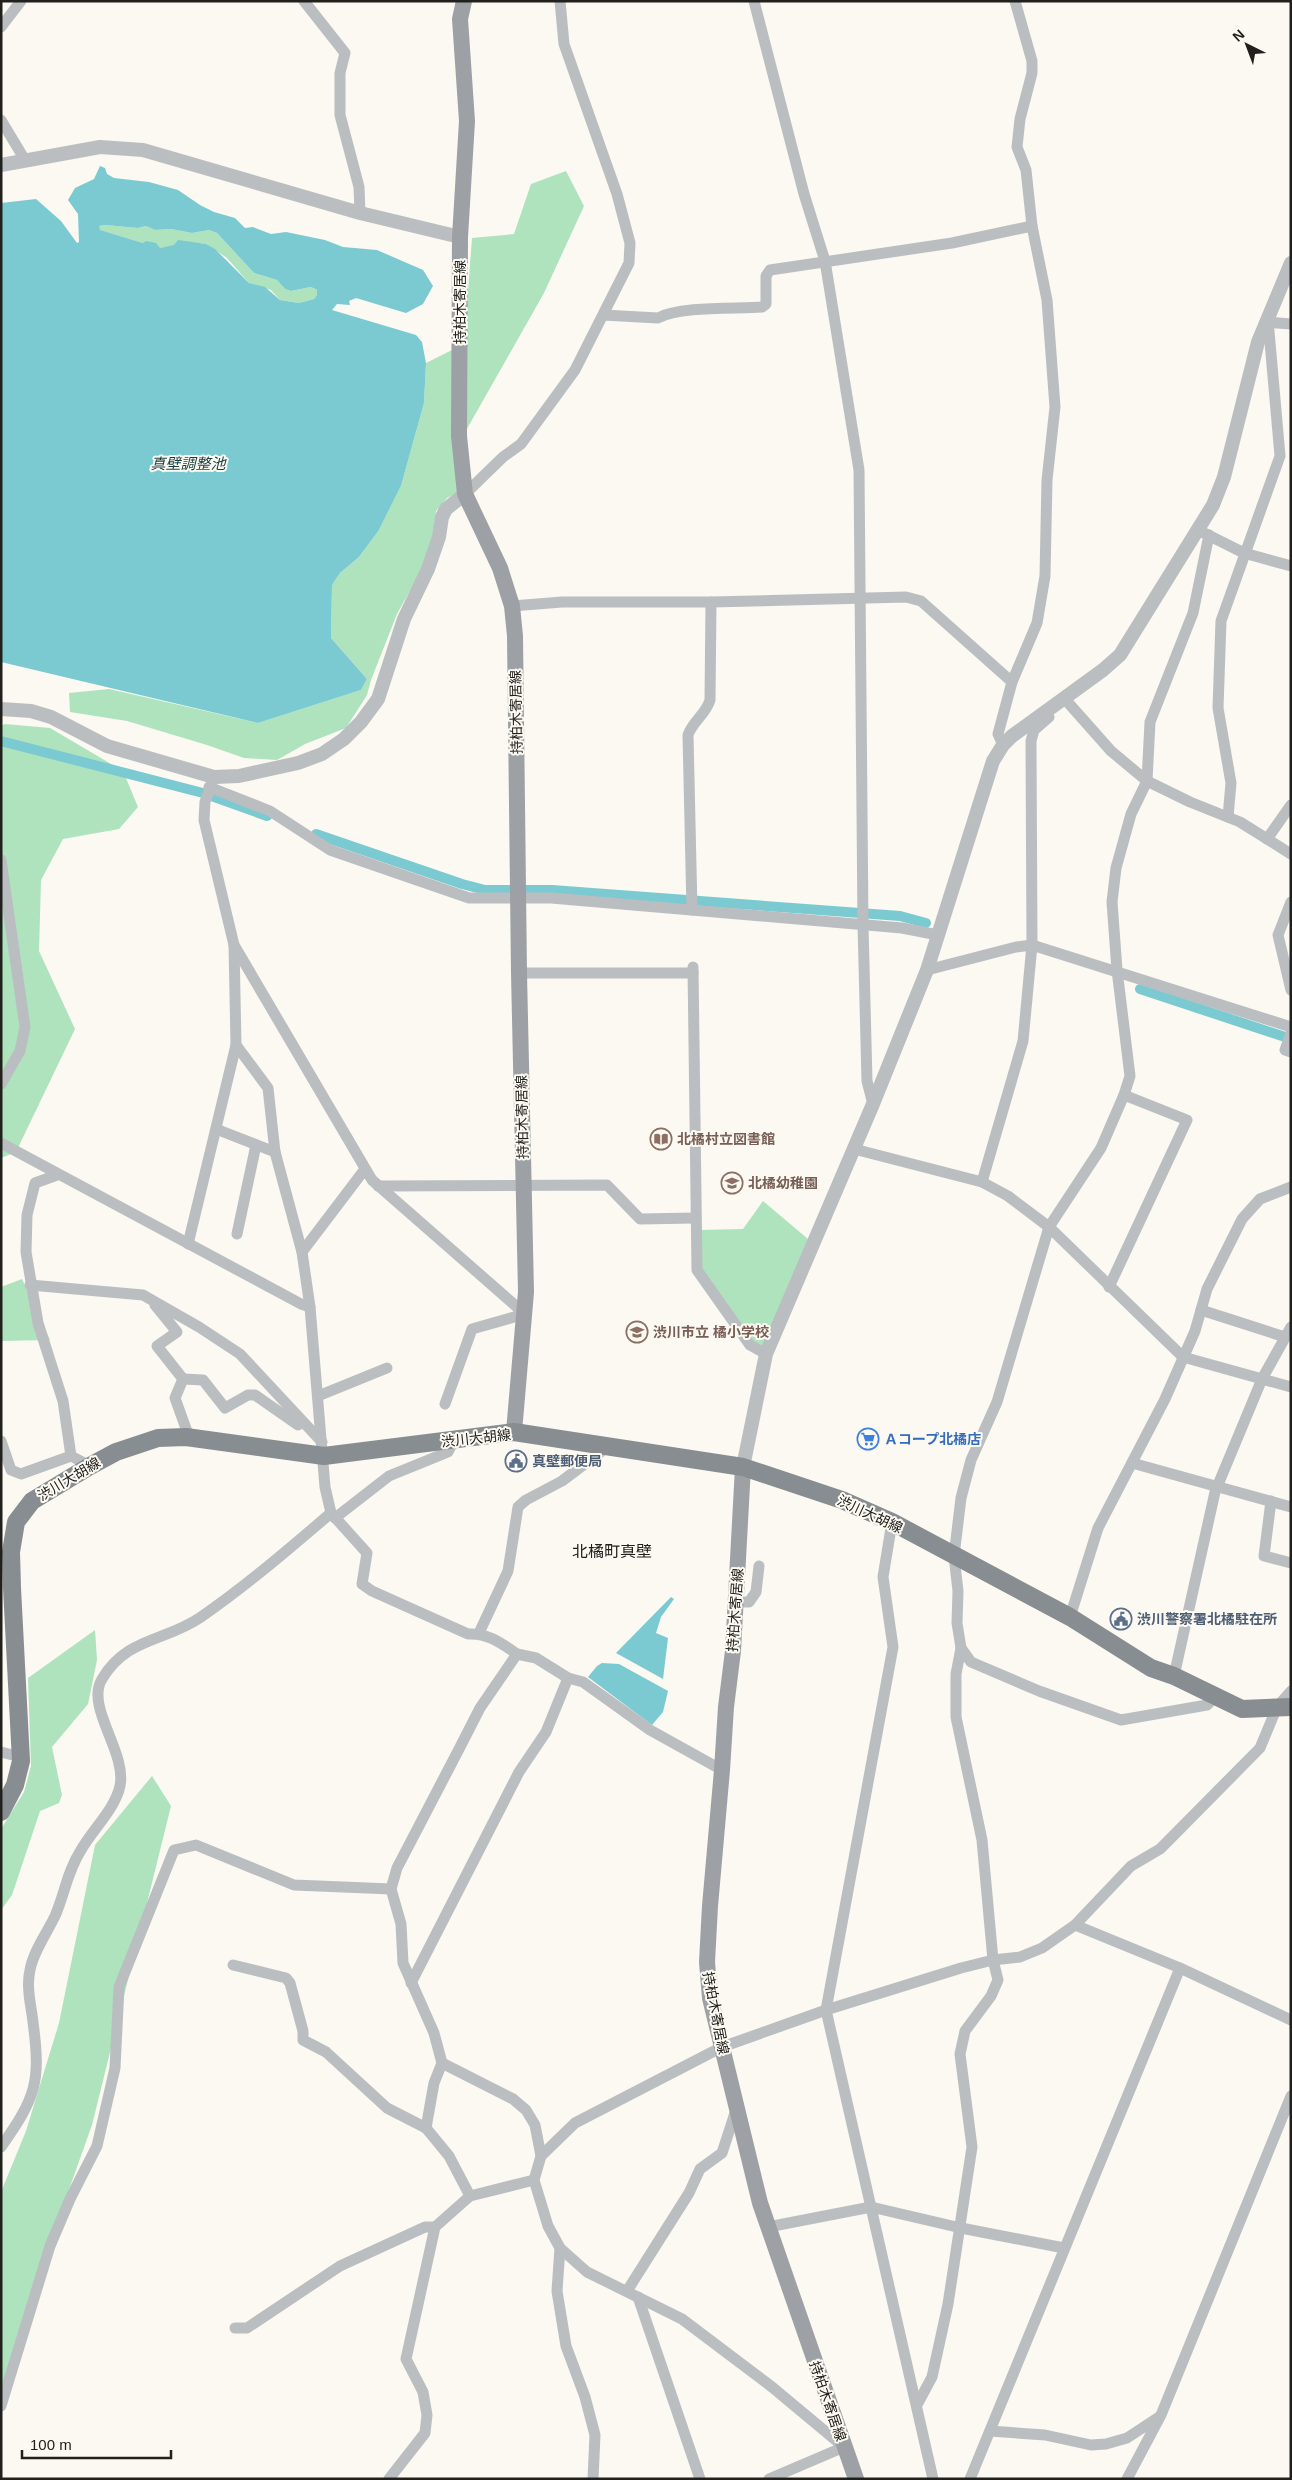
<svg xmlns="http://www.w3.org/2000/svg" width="1292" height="2480" font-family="Arial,'Noto Sans JP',sans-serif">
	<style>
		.green { fill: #aee3be }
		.water { fill: #7bcad1; fill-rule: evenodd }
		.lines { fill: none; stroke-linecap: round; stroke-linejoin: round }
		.canal { stroke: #7bcad1; stroke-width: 10 }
		.minor { stroke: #bbbec1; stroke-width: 11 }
		.tertiary { stroke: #bbbec1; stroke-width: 14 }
		.secondary { stroke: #9da1a5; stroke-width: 16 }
		.primary { stroke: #878d91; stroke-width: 18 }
		.labels { text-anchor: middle; stroke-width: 4; stroke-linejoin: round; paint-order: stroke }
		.street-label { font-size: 14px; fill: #21201d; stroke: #fbf9f1 }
		.education-label { font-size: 14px; font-weight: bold; fill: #785e54; stroke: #fbf9f1; text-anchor: start }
		.shop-label { font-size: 14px; font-weight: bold; fill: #366cbe; stroke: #fbf9f1; text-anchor: start }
		.service-label { font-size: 14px; font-weight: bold; fill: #4e5e75; stroke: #fbf9f1; text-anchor: start }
		.water-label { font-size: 15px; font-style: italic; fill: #193f42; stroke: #fbf9f1 }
		.quarter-label { font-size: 16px; fill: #21201d; stroke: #fbf9f1 }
	</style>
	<rect width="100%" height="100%" fill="#fbf9f1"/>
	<!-- green -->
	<g class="green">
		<polygon points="566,171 584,206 544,293 460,441 459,492 447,498 436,511 433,534 423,567 397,614 371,680 367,695 346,728 305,744 277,760 244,758 207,745 127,721 70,712 69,693 109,689 258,723 361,690 367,679 331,638 332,585 340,573 359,557 379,530 401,486 424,403 426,363 464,344 472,238 514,234 531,184"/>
		<polygon points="105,225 138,228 146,226 155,230 171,229 192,233 209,230 217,233 254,273 277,280 285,289 291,291 311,287 317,290 317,295 314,299 299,303 280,300 271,290 249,283 227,258 206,244 197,243 160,248 99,230 99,226"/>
		<polygon points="5,724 50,728 123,771 138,807 119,829 63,839 41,880 39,951 75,1029 16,1152 1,1158 1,726"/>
		<polygon points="763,1201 808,1239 762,1347 752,1343 701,1271 700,1230 743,1229"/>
		<polygon points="22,1279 50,1340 1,1341 1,1287"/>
		<polygon points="95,1630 97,1660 88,1704 52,1747 62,1795 59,1803 40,1811 12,1895 1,1910 1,1829 24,1792 31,1766 28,1678"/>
		<polygon points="152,1776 171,1806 92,2125 48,2248 1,2399 1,2192 26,2131 59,2023 95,1845"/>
	</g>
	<!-- water -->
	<g class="water">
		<path d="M 100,166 L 105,168 L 107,174 L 114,178 L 149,182 L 178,190 L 200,205 L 214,212 L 235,218 L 245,228 L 253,227 L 271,234 L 286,232 L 325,240 L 343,247 L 377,250 L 423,270 L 433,286 L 423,304 L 406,313 L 356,298 L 349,301 L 350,305 L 337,304 L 332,310 L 416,335 L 422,342 L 426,363 L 424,403 L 401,486 L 379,530 L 359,557 L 340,573 L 332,585 L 331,638 L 367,679 L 361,690 L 258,723 L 1,662 L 1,203 L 36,199 L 61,221 L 77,243 L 79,242 L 78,214 L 68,200 L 75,188 L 94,179 ZM 105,225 L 138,228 L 146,226 L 155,230 L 171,229 L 192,233 L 209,230 L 217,233 L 254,273 L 277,280 L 285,289 L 291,291 L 311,287 L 317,290 L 317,295 L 314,299 L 299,303 L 280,300 L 265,287 L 249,283 L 215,249 L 206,244 L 178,240 L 174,245 L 160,248 L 156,243 L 146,241 L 143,243 L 100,230 L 99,226 Z"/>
		<polygon points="671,1597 674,1599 661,1617 656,1633 668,1638 663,1679 616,1653"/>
		<polygon points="602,1663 619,1664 668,1691 663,1712 652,1725 588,1677 597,1666"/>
	</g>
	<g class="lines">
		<!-- canal -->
		<g class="canal">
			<polyline points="1,741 203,793 267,816"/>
			<polyline points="316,834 462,884 485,890 552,890 900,916 926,923"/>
			<polyline points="1140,989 1291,1039"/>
		</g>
		<!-- minor -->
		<g class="minor">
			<polyline points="304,1 345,53 340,73 340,115 359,187 360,213"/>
			<polyline points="754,1 804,194 825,261 859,470 863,925 867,1081 873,1104"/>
			<polyline points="1,27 21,1"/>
			<polyline points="1,120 25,160"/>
			<path d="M 603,315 L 658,318 C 680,306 736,309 762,307 L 766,304 L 766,276 L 770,270 L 952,243 L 1032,226"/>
			<polyline points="465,494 503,457 521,444 575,370 629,263 630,243 617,194 564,44 560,1"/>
			<polyline points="1204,533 1244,553 1291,566"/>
			<polyline points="512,606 562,602 711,602 906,597 921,601 1012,682"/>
			<polyline points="1064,698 1111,751 1147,781 1190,802 1240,822 1291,854"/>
			<polyline points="1003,745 998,734 1012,682 1037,623 1045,576 1047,480 1055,407 1047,300 1032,226 1026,170 1017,147 1020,119 1032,73 1032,61 1015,1"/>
			<polyline points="214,777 205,802 204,820 234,945 372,1180 525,1314 472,1329 445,1404"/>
			<polyline points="209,787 270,811 330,850 469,898 551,898 902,928 938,935"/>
			<polyline points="1228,817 1231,783 1218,708 1221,621 1280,456 1269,331 1265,322 1291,324"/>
			<polyline points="1267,839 1291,805"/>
			<polyline points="1,860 25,1027 20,1051 1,1084"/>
			<polyline points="1291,902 1278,935 1291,990"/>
			<path d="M 692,910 L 688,735 C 693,721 706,714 710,700 L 711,602"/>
			<polyline points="693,967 697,1270 750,1345 766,1354"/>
			<polyline points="927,970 1016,947 1032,945 1291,1027"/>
			<polyline points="519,973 693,973"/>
			<polyline points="1291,1033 1285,1050 1291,1052"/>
			<polyline points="216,1129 275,1152"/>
			<polyline points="1,1143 301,1304 310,1307"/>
			<polyline points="854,1149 982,1182 1008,1196 1049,1227 1183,1357 1291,1387"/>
			<polyline points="57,1175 35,1183 27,1215 26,1252 38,1323 63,1401 71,1456 90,1466"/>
			<polyline points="982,1182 1023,1041 1032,945 1031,741 1034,730 1049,717"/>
			<polyline points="378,1186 607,1185 640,1219 695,1218"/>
			<polyline points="237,1234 256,1145"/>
			<polyline points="188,1244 236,1045"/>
			<polyline points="302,1252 365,1169"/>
			<polyline points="30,1285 143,1295 199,1327 240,1354 322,1442"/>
			<polyline points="1109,1287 1187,1120 1124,1095"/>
			<polyline points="155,1305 177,1332 157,1346 183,1379 175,1398 189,1437"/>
			<polyline points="1201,1310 1285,1337"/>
			<polyline points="183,1379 203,1380 225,1408 248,1395 255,1395 298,1425 301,1423"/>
			<polyline points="318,1396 387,1368"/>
			<polyline points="1,1441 11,1470 21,1474 71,1456"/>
			<polyline points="1132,1463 1291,1507"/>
			<polyline points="1271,1501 1264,1556 1291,1563"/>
			<path d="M 331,1513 L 367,1553 L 362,1584 L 372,1591 L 468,1634 C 488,1633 501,1643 517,1654"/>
			<polyline points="335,1518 389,1476 448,1452 454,1440"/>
			<polyline points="892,1522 883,1577 893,1647 826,2010 933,2479"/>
			<polyline points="736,1602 749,1602 756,1592 759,1566"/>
			<polyline points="1070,1617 1098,1528 1165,1399 1195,1331 1207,1289 1242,1219 1260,1199 1291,1187"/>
			<polyline points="479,1633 508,1571 518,1507 526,1500 562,1481 607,1447"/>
			<polyline points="961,1648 971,1662 1039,1691 1121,1720 1207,1705 1215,1697"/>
			<polyline points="1174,1676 1215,1492 1262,1379 1291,1327"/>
			<polyline points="1,1752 21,1757"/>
			<polyline points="722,1770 650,1730 583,1682 568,1678 536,1658 517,1654 480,1708 458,1751 397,1868 391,1889 401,1924 403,1963 434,2033 442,2063 513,2099 526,2110 535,2125 541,2156 534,2180 548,2226 560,2248 587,2272 682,2319 772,2387 844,2447 769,2479"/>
			<polyline points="1075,1925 1180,1968 1291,2020"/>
			<polyline points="233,1965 286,1978 290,1983 303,2031 303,2040 326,2052 387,2108 426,2128"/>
			<polyline points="411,1983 519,1772 546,1732 568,1678"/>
			<polyline points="442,2063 434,2083 426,2128 449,2156 470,2196"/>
			<path d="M 1,2147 C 36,2097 41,2083 33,2022 C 31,2005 26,1987 30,1970 C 33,1952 47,1933 55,1916 C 65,1893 67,1872 81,1850 C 93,1829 115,1809 120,1786 C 127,1752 85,1707 102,1679 C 127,1637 165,1642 201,1617 C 247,1585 289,1549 331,1513 L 325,1487 L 310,1307 L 302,1252 L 275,1152 L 268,1088 L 236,1045 L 234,945"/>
			<polyline points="541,2156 575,2123 722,2047 826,2010 961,1968 993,1960 1020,1957 1042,1948 1075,1925 1131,1866 1160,1849 1170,1839 1260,1748 1277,1707 1291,1691"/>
			<polyline points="768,2227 871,2207 961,2228 1064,2248"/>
			<polyline points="560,2248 557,2291 566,2346 585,2397 595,2435 593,2479"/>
			<polyline points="627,2291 689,2193 700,2169 722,2153 736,2110"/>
			<polyline points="638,2297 700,2479"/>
			<polyline points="235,2328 247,2328 340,2266 425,2227 435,2227 470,2196 534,2180"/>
			<polyline points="917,2405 932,2377 948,2304 972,2147 960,2054 965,2031 991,1996 998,1980 993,1960 982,1840 956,1717 956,1674 961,1648 957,1623 958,1591 954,1556 961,1498 971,1460 997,1402 1049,1227 1101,1148 1124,1095 1130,1076 1117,970 1112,902 1116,868 1131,814 1147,781 1150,722 1193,613 1209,535"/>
			<polyline points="1,2406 50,2246 70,2199 97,2146 115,2068 119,1987 174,1850 196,1845 294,1885 391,1889"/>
			<polyline points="990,2431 1045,2435 1091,2445 1106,2444 1127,2438 1159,2417"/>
			<polyline points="389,2479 425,2433 427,2415 423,2392 406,2359 435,2227"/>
			<polyline points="970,2479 1180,1968"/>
			<polyline points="1127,2479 1161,2415 1291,2096"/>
		</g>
		<!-- tertiary -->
		<g class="tertiary">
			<polyline points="1,165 100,147 143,150 360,213 460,237"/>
			<polyline points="1,709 31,711 51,717 107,746 214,777 239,776 298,763 322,754 344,739 361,722 378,699 404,619 428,569 439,537 442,517 446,509 465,494"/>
			<polyline points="743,1467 766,1354 873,1104 927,970 993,761 1003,745 1012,736 1103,670 1120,655 1213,505 1224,477 1258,342 1291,263"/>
		</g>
		<!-- secondary -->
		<g class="secondary">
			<polyline points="464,1 460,19 467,121 460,237 459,436 465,494 500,568 512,606 515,636 519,973 526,1292 514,1432"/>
			<polyline points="743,1467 733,1651 726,1707 722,1770 710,1906 707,1962 710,1998 760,2203 856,2479"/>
		</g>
		<!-- primary -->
		<polyline class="primary" points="1,1812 15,1785 21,1761 12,1588 11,1552 16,1522 32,1501 90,1466 116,1452 158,1438 186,1437 324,1456 514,1432 743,1467 842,1500 892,1522 1070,1617 1151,1668 1174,1676 1242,1709 1291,1707"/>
	</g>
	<!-- icons -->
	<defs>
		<g id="library-ring" transform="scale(1.125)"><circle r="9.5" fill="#fbf9f1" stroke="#8d6e63" stroke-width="1.5"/><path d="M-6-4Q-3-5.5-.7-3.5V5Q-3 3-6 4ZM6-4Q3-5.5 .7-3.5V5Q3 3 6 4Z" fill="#8d6e63"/></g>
		<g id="school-ring" transform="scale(1.125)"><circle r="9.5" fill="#fbf9f1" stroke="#8d6e63" stroke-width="1.5"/><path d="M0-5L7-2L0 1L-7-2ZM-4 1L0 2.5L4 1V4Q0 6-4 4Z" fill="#8d6e63"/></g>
		<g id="supermarket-ring" transform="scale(1.125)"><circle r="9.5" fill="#fbf9f1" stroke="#3f7fe0" stroke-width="1.5"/><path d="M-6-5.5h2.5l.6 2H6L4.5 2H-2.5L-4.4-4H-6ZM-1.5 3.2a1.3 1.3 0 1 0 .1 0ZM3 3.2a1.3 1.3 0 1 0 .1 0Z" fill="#3f7fe0"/></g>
		<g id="civic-ring" transform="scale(1.125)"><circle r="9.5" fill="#fbf9f1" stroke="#5c6f8a" stroke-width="1.5"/><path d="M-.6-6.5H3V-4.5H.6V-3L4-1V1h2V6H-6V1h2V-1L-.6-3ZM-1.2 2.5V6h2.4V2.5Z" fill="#5c6f8a"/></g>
	</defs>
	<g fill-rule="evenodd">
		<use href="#library-ring" x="661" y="1139"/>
		<use href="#school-ring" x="732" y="1183"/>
		<use href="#school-ring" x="637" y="1332"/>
		<use href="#supermarket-ring" x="868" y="1439"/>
		<use href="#civic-ring" x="516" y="1461"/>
		<use href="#civic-ring" x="1121" y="1619"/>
	</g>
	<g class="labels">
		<!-- street labels -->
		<g class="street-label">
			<text transform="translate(460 302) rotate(-90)" y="5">持柏木寄居線</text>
			<text transform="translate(516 712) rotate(-91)" y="5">持柏木寄居線</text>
			<text transform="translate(522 1117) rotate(-91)" y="5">持柏木寄居線</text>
			<text transform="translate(476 1438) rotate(-6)" y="5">渋川大胡線</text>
			<text transform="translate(69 1479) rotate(-31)" y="5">渋川大胡線</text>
			<text transform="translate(870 1514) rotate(25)" y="5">渋川大胡線</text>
			<text transform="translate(735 1610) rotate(-86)" y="5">持柏木寄居線</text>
			<text transform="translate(716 2013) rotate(79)" y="5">持柏木寄居線</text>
			<text transform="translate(828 2401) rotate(71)" y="5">持柏木寄居線</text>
		</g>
		<!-- education labels -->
		<g class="education-label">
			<text x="677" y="1144">北橘村立図書館</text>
			<text x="748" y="1188">北橘幼稚園</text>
			<text x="653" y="1337">渋川市立 橘小学校</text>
		</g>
		<!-- shop labels -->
		<g class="shop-label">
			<text x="884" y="1444">Ａコープ北橘店</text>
		</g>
		<!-- service labels -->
		<g class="service-label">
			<text x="532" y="1466">真壁郵便局</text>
			<text x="1137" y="1624">渋川警察署北橘駐在所</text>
		</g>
		<!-- water labels -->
		<g class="water-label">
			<text x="188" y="469">真壁調整池</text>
		</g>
		<!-- quarter labels -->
		<g class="quarter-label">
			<text x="612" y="1557">北橘町真壁</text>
		</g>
	</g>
	<!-- border -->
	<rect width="1292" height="2480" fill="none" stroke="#21201d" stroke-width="5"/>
	<!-- north arrow -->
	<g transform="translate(1247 45) rotate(318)" stroke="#fbf9f1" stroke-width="4" paint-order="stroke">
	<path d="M0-4L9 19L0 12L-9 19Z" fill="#21201d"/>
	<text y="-8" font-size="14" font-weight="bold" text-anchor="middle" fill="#21201d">N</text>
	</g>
	<!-- scale -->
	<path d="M22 2450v8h149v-8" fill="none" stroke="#21201d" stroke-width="2.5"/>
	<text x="30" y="2450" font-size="15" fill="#21201d" stroke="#fbf9f1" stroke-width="4" paint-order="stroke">100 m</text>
</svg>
